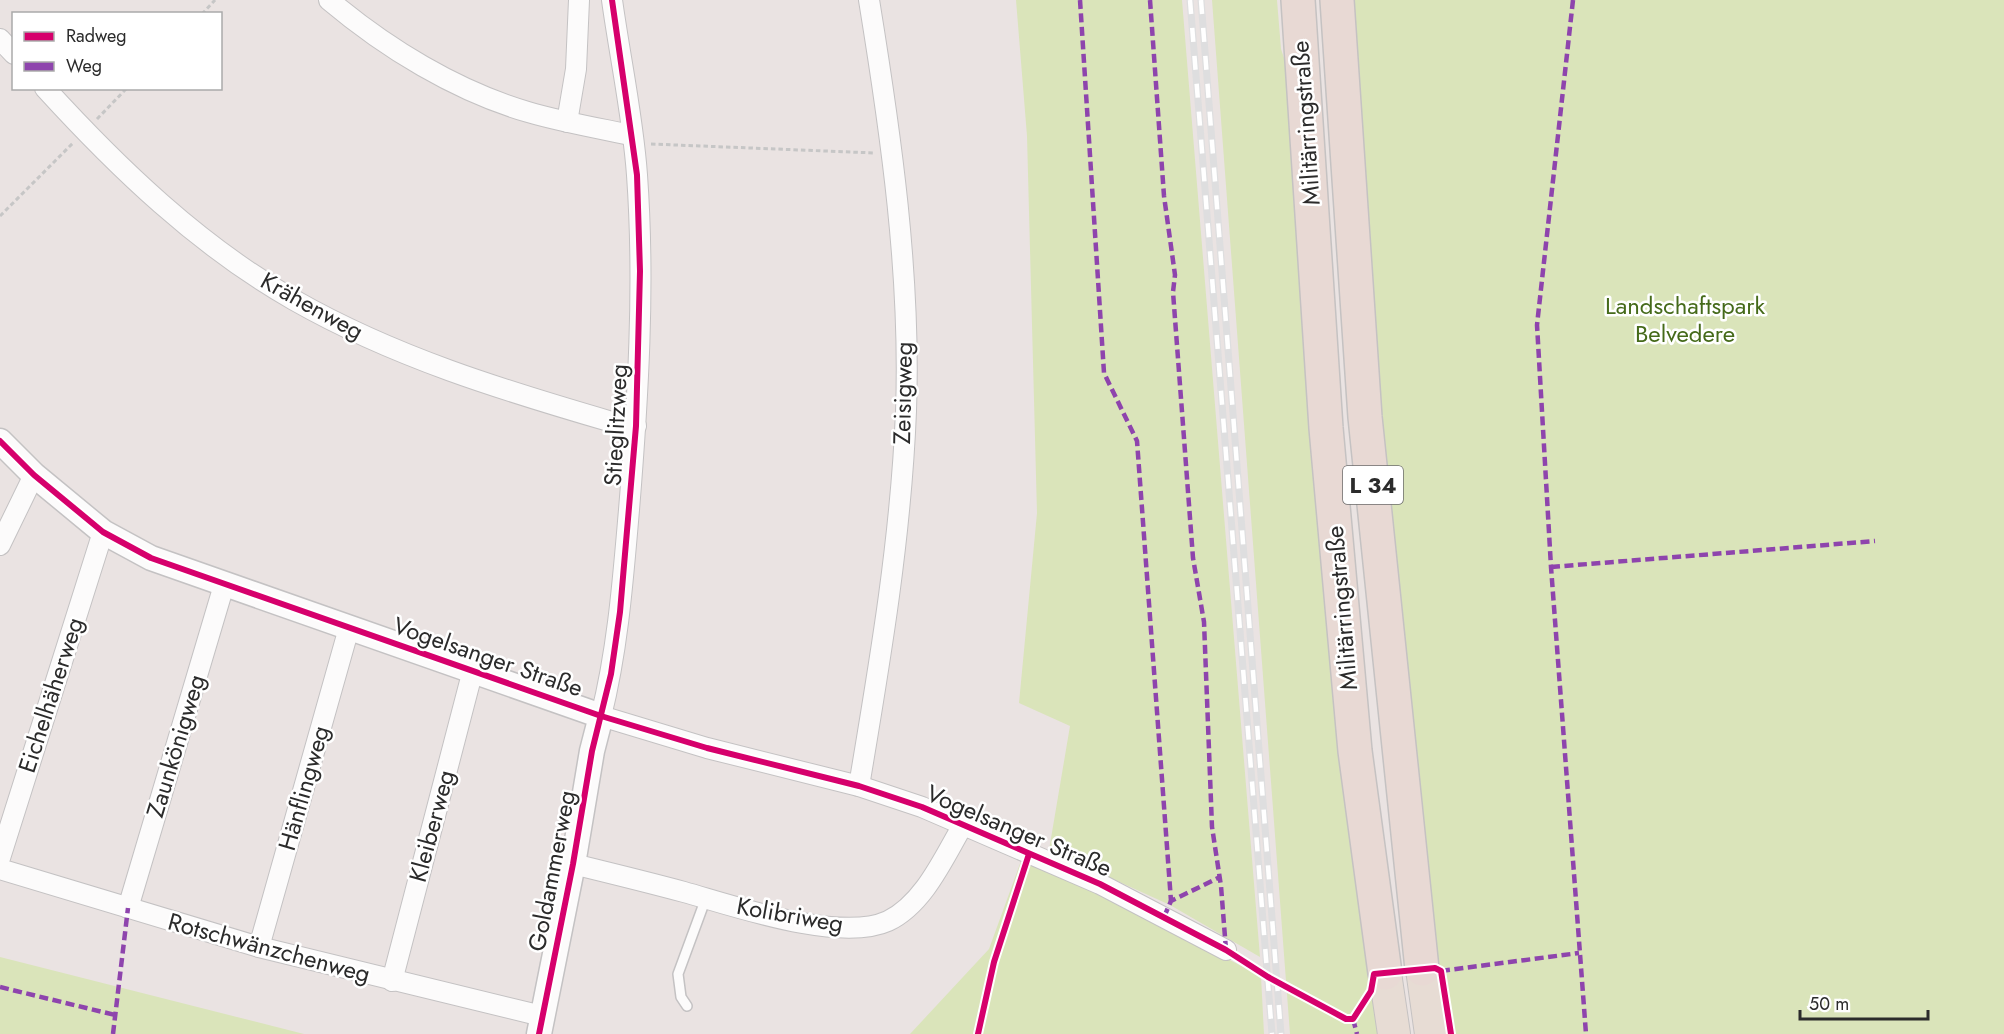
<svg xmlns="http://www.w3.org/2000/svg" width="2004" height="1034" font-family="Jost,sans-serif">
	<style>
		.green { fill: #dae4ba }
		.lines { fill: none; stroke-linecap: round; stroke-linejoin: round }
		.service-casing { stroke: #c4c2c3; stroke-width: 12 }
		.minor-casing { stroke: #c4c2c3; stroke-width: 22 }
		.tertiary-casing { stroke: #c4c2c3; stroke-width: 27 }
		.primary-casing { stroke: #c5c2c2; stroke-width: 34 }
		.trunk-casing { stroke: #c5c2c2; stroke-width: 36 }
		.path { stroke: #c6c6c6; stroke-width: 3; stroke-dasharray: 4.5 3; stroke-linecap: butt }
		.service { stroke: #fcfbfb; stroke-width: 9 }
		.minor { stroke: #fcfbfb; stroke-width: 20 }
		.tertiary { stroke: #fcfbfb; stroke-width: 24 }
		.primary { stroke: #e7dcd4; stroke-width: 32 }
		.trunk { stroke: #e8d9d4; stroke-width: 33 }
		.rail-casing { stroke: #dededf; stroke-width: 7 }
		.rail { stroke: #fff; stroke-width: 4.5; stroke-dasharray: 14; stroke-linecap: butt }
		.quiet { stroke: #8e44ad; stroke-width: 4.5; stroke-dasharray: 9 4.5; stroke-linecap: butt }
		.cycleway-casing { stroke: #fff; stroke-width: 10 }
		.cycleway { stroke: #d6006c; stroke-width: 6 }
		.labels { text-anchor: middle; stroke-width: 5; stroke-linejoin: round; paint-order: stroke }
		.shield { fill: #fff; stroke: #6b6b6b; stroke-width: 1.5 }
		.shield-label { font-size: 22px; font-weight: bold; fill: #2b2b2b }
		.street-label { font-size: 24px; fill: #2b2b2b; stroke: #fff }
		.park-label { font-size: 24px; fill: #456a1a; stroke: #fff }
	</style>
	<rect width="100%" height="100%" fill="#eae3e2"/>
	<!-- green -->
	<g class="green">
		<polygon points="1016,0 1182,0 1260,957 1170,905 1049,850 1070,726 1019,703 1037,513 1027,136"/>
		<polygon points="1212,0 1277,0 1281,49 1288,70 1314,483 1358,869 1380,1034 1290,1034"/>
		<polygon points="1344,0 2004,0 2004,1034 1443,1034 1387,592"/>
		<polygon points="1021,861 1095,891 1261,976 1264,1034 910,1034 989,949"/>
		<polygon points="0,957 304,1034 0,1034"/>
	</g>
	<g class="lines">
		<!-- service casing -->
		<g class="service-casing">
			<polyline id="service" points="687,1006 681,997 678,974 706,898"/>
		</g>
		<!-- minor casing -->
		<g class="minor-casing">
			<g id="minor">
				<path d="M 329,0 C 386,48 456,91 528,112 C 562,122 597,128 631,135"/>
				<path d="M 612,0 C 620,58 633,117 637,175 C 645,286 638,399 629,510 C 623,579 618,648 601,716 L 707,748 L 859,786 L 922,807 L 1100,884 L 1226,950"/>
				<polyline points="0,39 14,54"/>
				<path d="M 45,88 C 118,168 199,246 294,300 C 394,357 502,390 612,422 L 636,426"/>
				<polyline points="567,122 576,69 579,0"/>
				<polyline points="0,545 34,475"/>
				<path d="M 859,786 C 880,661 901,538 906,411 C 911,275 891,135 869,0"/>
				<polyline points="0,858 103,532"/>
				<path d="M 573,864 C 610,873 647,882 684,892 C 734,906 840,943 888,921 C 924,904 944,857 963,825"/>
				<polyline points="0,869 259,947 542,1016"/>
				<polyline points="128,908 224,585"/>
				<polyline points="259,947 349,628"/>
				<polyline points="392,981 473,670"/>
			</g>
		</g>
		<!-- tertiary casing -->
		<g class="tertiary-casing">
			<polyline id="tertiary" points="0,441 34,475 103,532 151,558 601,716 592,751 573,864 539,1034"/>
		</g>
		<!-- primary casing -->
		<g class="primary-casing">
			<g id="primary">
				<polyline points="1422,969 1431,1034"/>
				<polyline points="1385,973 1394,1034"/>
			</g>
		</g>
		<!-- trunk casing -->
		<g class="trunk-casing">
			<g id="trunk">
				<polyline points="1298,0 1326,428 1355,751 1385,973"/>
				<polyline points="1337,0 1365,417 1422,969"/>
			</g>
		</g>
		<!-- path -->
		<g class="path">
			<polyline points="202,14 215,0"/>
			<polyline points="97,119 127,88"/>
			<polyline points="651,144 875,153"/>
			<polyline points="0,216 73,143"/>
		</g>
		<!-- service -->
		<use href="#service" class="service"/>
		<!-- minor -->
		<use href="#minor" class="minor"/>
		<!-- tertiary -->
		<use href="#tertiary" class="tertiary"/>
		<!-- primary -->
		<use href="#primary" class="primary"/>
		<!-- trunk -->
		<use href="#trunk" class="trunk"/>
		<!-- rail casing -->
		<g class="rail-casing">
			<g id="rail">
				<polyline points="1190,0 1272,1034"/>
				<polyline points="1201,0 1281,1034"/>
			</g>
		</g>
		<!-- rail -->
		<use href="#rail" class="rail"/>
		<!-- quiet -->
		<g class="quiet">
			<polyline points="1080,0 1104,373 1137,441 1171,901"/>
			<polyline points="1150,0 1164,196 1175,275 1173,292 1193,558 1204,622 1212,827 1221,886 1226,950 1229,952"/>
			<polyline points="1573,0 1537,325 1551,567 1586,1034"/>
			<polyline points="1551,567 1875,541"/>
			<polyline points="1164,917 1171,901 1220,877"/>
			<polyline points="1441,971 1579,953"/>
			<polyline points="0,987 115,1015"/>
			<polyline points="1353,1019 1357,1034"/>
			<polyline points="113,1034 128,908"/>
		</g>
		<!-- cycleway casing -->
		<g class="cycleway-casing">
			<g id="cycleway">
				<polyline points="0,441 34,475 103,532 151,558 601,716 707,748 859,786 922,807 1100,884 1226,950 1268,977 1346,1019 1353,1019 1371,991 1374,974 1435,968 1441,971 1451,1034"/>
				<polyline points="539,1034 573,864 592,751 611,674 620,612 636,426 640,271 637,175 612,0"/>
				<polyline points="978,1034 994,962 1029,854"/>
			</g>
		</g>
		<!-- cycleway -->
		<use href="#cycleway" class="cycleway"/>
	</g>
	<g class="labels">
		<!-- shield labels -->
		<rect class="shield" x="1343" y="466" width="60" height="38" rx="4.5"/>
		<g class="shield-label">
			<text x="1373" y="493">L 34</text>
		</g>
		<!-- street labels -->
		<g class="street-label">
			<text transform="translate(1306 123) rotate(-94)" y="8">Militärringstraße</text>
			<text transform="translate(312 306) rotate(29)" y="8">Krähenweg</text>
			<text transform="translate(903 393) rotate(-89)" y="8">Zeisigweg</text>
			<text transform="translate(616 425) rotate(-87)" y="8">Stieglitzweg</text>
			<text transform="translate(1342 608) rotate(-95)" y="8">Militärringstraße</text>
			<text transform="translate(488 657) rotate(19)" y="8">Vogelsanger Straße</text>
			<text transform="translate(51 695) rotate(-72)" y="8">Eichelhäherweg</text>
			<text transform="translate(176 746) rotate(-73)" y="8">Zaunkönigweg</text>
			<text transform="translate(304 788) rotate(-74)" y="8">Hänflingweg</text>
			<text transform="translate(432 826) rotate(-75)" y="8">Kleiberweg</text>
			<text transform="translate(1019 831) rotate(23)" y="8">Vogelsanger Straße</text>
			<text transform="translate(552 871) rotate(-79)" y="8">Goldammerweg</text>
			<text transform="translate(790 915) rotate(10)" y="8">Kolibriweg</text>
			<text transform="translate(269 948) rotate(15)" y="8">Rotschwänzchenweg</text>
		</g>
		<!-- park labels -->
		<g class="park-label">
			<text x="1685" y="314">Landschaftspark<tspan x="1685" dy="28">Belvedere</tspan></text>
		</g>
	</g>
	<!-- legend -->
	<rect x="12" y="12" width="210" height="78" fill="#ffffff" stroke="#aaaaaa" stroke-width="1.5"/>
	<rect x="24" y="32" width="30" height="9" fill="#d6006c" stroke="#aaaaaa" stroke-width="1.5"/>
	<text x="66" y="42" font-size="18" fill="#2b2b2b">Radweg</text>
	<rect x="24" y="62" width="30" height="9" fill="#8e44ad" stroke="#aaaaaa" stroke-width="1.5"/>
	<text x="66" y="72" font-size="18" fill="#2b2b2b">Weg</text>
	<!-- scale -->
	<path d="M1800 1010v9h128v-9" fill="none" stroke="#2b2b2b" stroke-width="3"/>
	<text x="1809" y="1010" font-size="18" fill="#2b2b2b" stroke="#ffffff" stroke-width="4.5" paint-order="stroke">50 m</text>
</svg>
